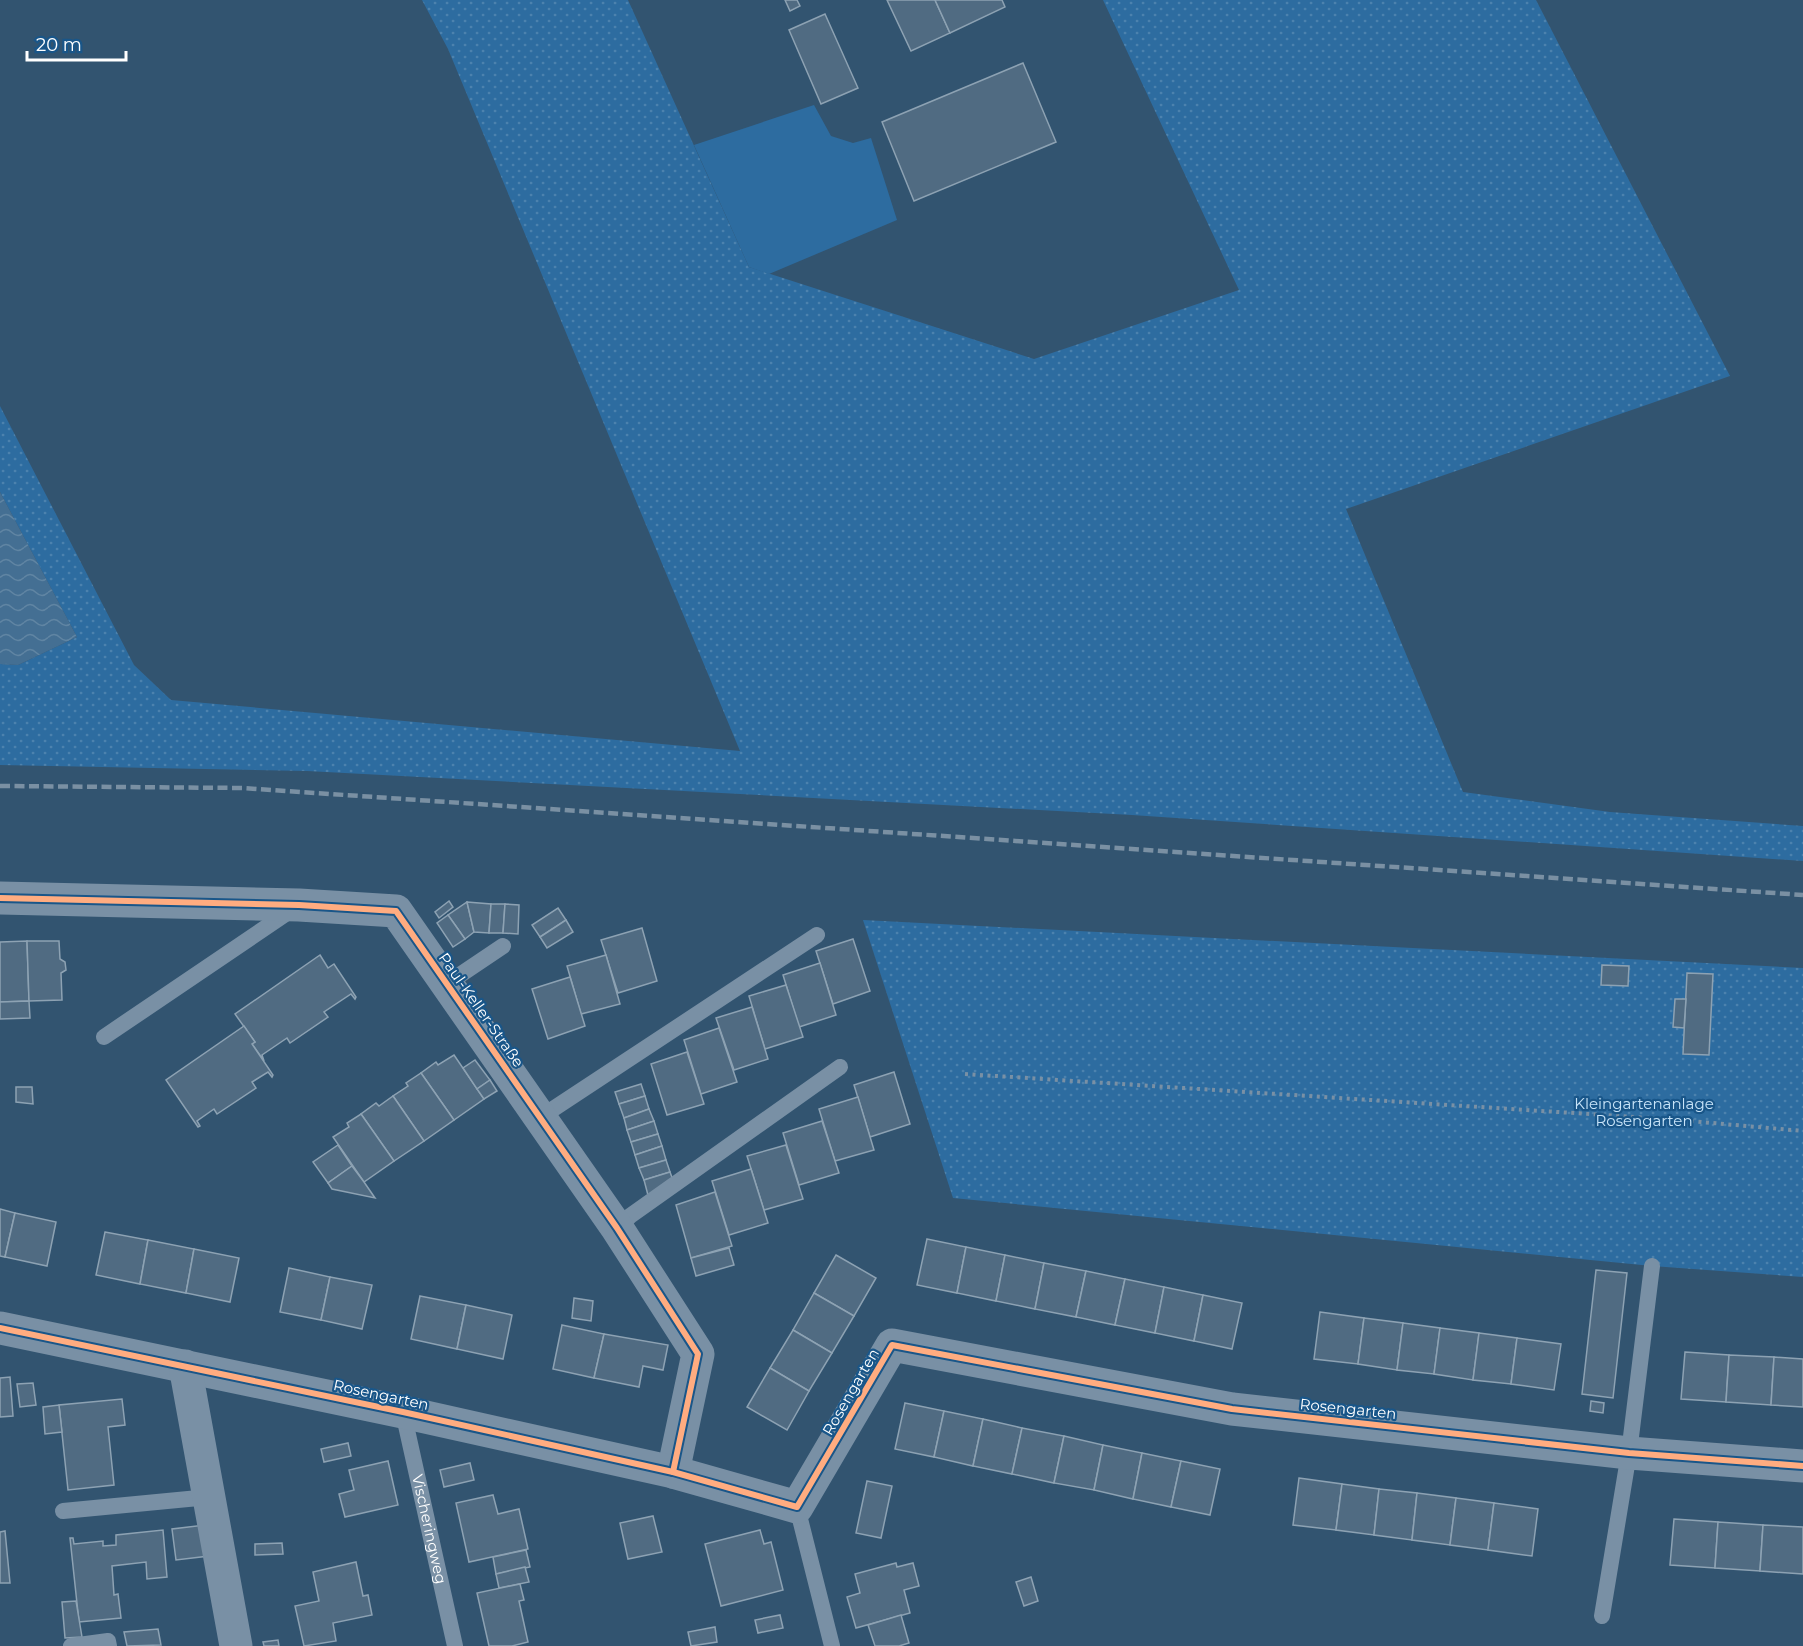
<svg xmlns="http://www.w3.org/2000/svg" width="1803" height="1646" font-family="Montserrat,sans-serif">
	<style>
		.grass { fill: url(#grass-dots) }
		.pitch { fill: #2d6ca0 }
		.water { fill: url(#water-waves) }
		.building { fill: #506b82; stroke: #8da2b3; stroke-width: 1.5 }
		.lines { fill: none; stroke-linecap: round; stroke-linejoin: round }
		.path { stroke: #7990a5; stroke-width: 4; stroke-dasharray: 3 4.5; stroke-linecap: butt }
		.lane { stroke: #7990a5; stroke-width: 16 }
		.street { stroke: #7990a5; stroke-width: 33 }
		.rail { stroke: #7a90a3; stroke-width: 4.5; stroke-dasharray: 10 4.5; stroke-linecap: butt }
		.cycleway-casing { stroke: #195689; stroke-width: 10 }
		.cycleway { stroke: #ffac80; stroke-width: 6 }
		.labels { text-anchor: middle; stroke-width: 4.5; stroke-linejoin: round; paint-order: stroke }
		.street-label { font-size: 15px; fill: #fff; stroke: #195689 }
		.park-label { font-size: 15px; fill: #c8e4f9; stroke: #195689 }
	</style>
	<defs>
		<pattern id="grass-dots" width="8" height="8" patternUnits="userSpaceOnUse" patternTransform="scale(1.5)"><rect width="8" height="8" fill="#2d6ca0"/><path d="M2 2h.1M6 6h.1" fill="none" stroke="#4c82ae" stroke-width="1.8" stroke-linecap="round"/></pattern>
		<pattern id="water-waves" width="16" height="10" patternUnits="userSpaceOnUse" patternTransform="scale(1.5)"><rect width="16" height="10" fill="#446f93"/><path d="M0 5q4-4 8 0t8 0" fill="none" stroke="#6085a3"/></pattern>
	</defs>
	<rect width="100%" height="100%" fill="#325470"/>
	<!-- grass -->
	<g class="grass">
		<polygon points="422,0 628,0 749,267 1034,359 1239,290 1103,0 1536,0 1730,376 1346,509 1463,792 1610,812 1803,826 1803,861 1132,815 307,771 0,765 0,664 18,665 77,637 0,492 0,406 134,665 171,700 740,751 448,49"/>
		<polygon points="863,920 1803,968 1803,1277 1652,1266 953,1198"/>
	</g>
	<!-- pitch -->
	<polygon class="pitch" points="814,105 831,136 853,143 871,138 897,220 769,274 749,267 694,145"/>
	<!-- water -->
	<polygon class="water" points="0,492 77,637 18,665 0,664"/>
	<!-- building -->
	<g class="building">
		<polygon points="785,0 797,0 800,6 790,11"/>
		<polygon points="887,0 935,0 950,33 911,51"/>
		<polygon points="935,0 1002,0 1005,7 950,33"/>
		<polygon points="825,14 858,88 821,104 789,30"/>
		<polygon points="1023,63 1056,142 914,201 882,122"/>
		<polygon points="449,901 453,907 439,918 435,912"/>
		<polygon points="467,902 474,932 465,939 448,915"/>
		<polygon points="467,902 491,904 489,933 474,932"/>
		<polygon points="491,904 505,904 503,933 489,933"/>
		<polygon points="505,904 519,905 518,934 503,933"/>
		<polygon points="558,908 566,920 540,937 532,925"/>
		<polygon points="448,915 465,939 453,947 437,923"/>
		<polygon points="566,920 573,932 547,948 540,937"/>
		<polygon points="642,928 657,981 618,993 601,940"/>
		<polygon points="853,939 870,991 833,1004 816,951"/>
		<polygon points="27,941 29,1001 0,1002 0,942"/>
		<polygon points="27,941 59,941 60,959 65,962 66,970 61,973 62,1000 29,1001"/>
		<polygon points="320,955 328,968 334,964 356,997 355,999 351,994 324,1012 328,1017 290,1043 287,1038 262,1055 264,1061 252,1044 255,1042 235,1014"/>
		<polygon points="606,955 620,1004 581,1014 567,966"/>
		<polygon points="820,963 836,1015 799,1027 783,975"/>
		<polygon points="1602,965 1629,966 1628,986 1601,985"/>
		<polygon points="1687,973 1713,974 1709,1055 1683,1054"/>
		<polygon points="570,977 585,1026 548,1039 532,989"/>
		<polygon points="786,985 803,1037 765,1049 749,996"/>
		<polygon points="1675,999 1686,999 1684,1028 1673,1027"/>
		<polygon points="29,1001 30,1018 0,1019 0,1002"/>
		<polygon points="752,1007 768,1059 734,1070 716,1018"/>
		<polygon points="244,1026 255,1042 252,1044 273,1075 272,1077 268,1072 252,1082 256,1088 217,1114 214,1109 197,1121 200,1126 198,1127 166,1080"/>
		<polygon points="719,1028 737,1082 701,1094 684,1040"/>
		<polygon points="687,1052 704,1104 667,1115 651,1064"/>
		<polygon points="454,1055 484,1099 454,1120 421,1073 436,1062 438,1065"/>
		<polygon points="475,1060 490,1080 477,1089 463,1068"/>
		<polygon points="894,1072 910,1124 870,1137 854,1085"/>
		<polygon points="421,1073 454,1120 424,1141 393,1096 408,1086 406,1083"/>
		<polygon points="490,1080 497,1091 484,1099 477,1089"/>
		<polygon points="641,1084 645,1096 619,1104 615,1092"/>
		<polygon points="16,1087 32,1087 33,1104 16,1102"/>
		<polygon points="393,1096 424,1141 394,1161 361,1114 376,1103 379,1106"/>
		<polygon points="645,1096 649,1109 624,1118 619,1104"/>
		<polygon points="858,1097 874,1150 835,1161 819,1109"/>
		<polygon points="649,1109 654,1121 627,1130 624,1118"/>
		<polygon points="361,1114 394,1161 364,1182 333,1137 349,1127 347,1123"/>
		<polygon points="654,1121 658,1134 631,1142 627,1130"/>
		<polygon points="822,1121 839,1173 799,1185 783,1133"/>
		<polygon points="658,1134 662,1146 635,1155 631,1142"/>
		<polygon points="338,1145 352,1166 328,1183 313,1162"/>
		<polygon points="786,1145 803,1199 764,1210 747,1156"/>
		<polygon points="662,1146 666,1160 639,1168 635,1155"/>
		<polygon points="666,1160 670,1172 644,1180 639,1168"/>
		<polygon points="352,1166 364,1182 375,1198 332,1189 328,1183"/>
		<polygon points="751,1169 768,1223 729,1235 712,1181"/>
		<polygon points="670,1172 674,1183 649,1199 644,1180"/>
		<polygon points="715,1192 732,1246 691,1258 676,1205"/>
		<polygon points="0,1209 15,1213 5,1257 0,1256"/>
		<polygon points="15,1213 56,1222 47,1266 5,1257"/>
		<polygon points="105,1232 148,1240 140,1284 96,1275"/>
		<polygon points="927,1239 966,1247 957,1293 917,1285"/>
		<polygon points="148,1240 194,1249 186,1293 140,1284"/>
		<polygon points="966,1247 1005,1255 996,1301 957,1293"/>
		<polygon points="729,1248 734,1265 696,1276 691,1258"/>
		<polygon points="194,1249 239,1258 230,1302 186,1293"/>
		<polygon points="836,1255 876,1278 854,1316 814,1293"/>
		<polygon points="1005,1255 1044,1263 1035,1309 996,1301"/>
		<polygon points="1044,1263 1086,1271 1076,1317 1035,1309"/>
		<polygon points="289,1268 330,1277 321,1320 280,1312"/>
		<polygon points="1596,1270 1627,1273 1613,1398 1582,1394"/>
		<polygon points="1086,1271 1125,1279 1115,1325 1076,1317"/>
		<polygon points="330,1277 372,1285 362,1329 321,1320"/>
		<polygon points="1125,1279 1164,1287 1155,1333 1115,1325"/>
		<polygon points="1164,1287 1203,1295 1194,1341 1155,1333"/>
		<polygon points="814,1293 854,1316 832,1353 793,1330"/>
		<polygon points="1203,1295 1242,1303 1232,1349 1194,1341"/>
		<polygon points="420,1296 466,1305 457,1349 411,1339"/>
		<polygon points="574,1298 593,1301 591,1321 572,1318"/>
		<polygon points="466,1305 512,1315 503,1359 457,1349"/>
		<polygon points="1320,1312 1364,1318 1358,1364 1314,1359"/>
		<polygon points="1364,1318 1403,1323 1397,1370 1358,1364"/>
		<polygon points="1403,1323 1440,1328 1434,1374 1397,1370"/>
		<polygon points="562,1325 604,1334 594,1378 553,1369"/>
		<polygon points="1440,1328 1479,1333 1473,1380 1434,1374"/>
		<polygon points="793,1330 832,1353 809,1391 770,1368"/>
		<polygon points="1479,1333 1517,1338 1511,1384 1473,1380"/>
		<polygon points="604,1334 668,1345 663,1370 643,1366 639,1387 594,1378"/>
		<polygon points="1517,1338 1561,1344 1554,1390 1511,1384"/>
		<polygon points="1685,1352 1729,1355 1726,1402 1681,1399"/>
		<polygon points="1729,1355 1774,1357 1771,1405 1726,1402"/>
		<polygon points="1774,1357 1803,1359 1803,1407 1771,1405"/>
		<polygon points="770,1368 809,1391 787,1430 747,1407"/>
		<polygon points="10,1377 13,1416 0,1417 0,1378"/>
		<polygon points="33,1383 36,1405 20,1407 17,1384"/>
		<polygon points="122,1399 125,1425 108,1427 114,1485 68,1490 59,1405"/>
		<polygon points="1591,1401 1604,1403 1603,1413 1590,1411"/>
		<polygon points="905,1403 944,1411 934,1457 895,1449"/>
		<polygon points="59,1405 62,1432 45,1434 43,1407"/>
		<polygon points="944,1411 983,1419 973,1466 934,1457"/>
		<polygon points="983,1419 1022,1428 1012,1474 973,1466"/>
		<polygon points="1022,1428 1064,1436 1054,1483 1012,1474"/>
		<polygon points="1064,1436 1103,1445 1094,1490 1054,1483"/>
		<polygon points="348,1443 351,1456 324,1462 321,1449"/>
		<polygon points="1103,1445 1142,1453 1133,1499 1094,1490"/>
		<polygon points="1142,1453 1181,1461 1171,1507 1133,1499"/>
		<polygon points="388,1461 398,1505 345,1517 339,1494 354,1490 349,1470"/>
		<polygon points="1181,1461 1220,1469 1210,1515 1171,1507"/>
		<polygon points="470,1463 474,1480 444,1487 440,1470"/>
		<polygon points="1299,1478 1342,1484 1336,1530 1293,1525"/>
		<polygon points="867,1481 892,1486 881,1538 856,1533"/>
		<polygon points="1342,1484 1379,1489 1374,1535 1336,1530"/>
		<polygon points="1379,1489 1417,1493 1412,1540 1374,1535"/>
		<polygon points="1417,1493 1456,1498 1450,1545 1412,1540"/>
		<polygon points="493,1495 498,1514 519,1509 528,1549 469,1562 456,1503"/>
		<polygon points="1456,1498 1494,1503 1488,1550 1450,1545"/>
		<polygon points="1494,1503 1538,1509 1532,1556 1488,1550"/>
		<polygon points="653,1516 662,1552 628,1559 620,1523"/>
		<polygon points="1674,1519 1718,1522 1715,1568 1670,1565"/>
		<polygon points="1718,1522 1763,1525 1760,1571 1715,1568"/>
		<polygon points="205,1525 209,1556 176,1560 172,1529"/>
		<polygon points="1763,1525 1803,1527 1803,1574 1760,1571"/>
		<polygon points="163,1530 167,1577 147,1579 146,1562 112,1566 114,1595 118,1594 121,1618 79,1622 70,1538 73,1538 74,1544 103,1541 103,1546 116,1545 116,1535"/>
		<polygon points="760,1530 764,1544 771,1542 783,1590 721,1606 705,1544"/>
		<polygon points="5,1531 10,1583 0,1583 0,1532"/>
		<polygon points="282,1543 283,1554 255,1555 255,1544"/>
		<polygon points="526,1550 530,1567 496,1574 493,1557"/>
		<polygon points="356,1562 363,1596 368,1595 372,1615 333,1623 336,1641 304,1646 295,1606 319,1601 313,1572"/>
		<polygon points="896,1563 897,1567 913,1563 919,1586 904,1590 910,1613 856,1628 847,1597 860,1593 855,1574"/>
		<polygon points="525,1567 529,1582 499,1588 496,1574"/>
		<polygon points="1031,1577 1038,1601 1024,1606 1016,1582"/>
		<polygon points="520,1584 524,1600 519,1601 528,1642 512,1646 489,1646 477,1593"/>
		<polygon points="76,1601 82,1637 65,1638 62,1602"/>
		<polygon points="780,1615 783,1628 758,1633 755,1620"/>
		<polygon points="901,1615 909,1643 899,1646 875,1646 868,1625"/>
		<polygon points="715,1627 717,1642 691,1646 688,1632"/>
		<polygon points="158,1629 161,1645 127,1646 124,1632"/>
		<polygon points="278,1640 279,1646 264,1646 263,1642"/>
	</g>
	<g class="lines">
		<!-- path -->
		<polyline class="path" points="965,1074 1667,1119 1803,1131"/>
		<!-- lane -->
		<g class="lane">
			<polyline points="448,983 503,946"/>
			<polyline points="104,1037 293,909"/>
			<polyline points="541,1117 817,935"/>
			<polyline points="617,1228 630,1216 840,1067"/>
			<path id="s1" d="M 403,1412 L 455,1646"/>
			<polyline points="797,1507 832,1646"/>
			<polyline points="63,1511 209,1497"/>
			<polyline points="1602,1616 1629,1453 1652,1266"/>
			<polyline points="71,1646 108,1641 109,1646"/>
		</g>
		<!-- street -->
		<g class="street">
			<polyline points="0,898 299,905 396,911 617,1228 698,1354 673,1472"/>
			<polyline points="0,1328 403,1412 673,1472 797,1507 892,1345 1232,1409 1629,1453 1803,1466"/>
			<polyline points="185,1366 236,1646"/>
		</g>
		<!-- rail -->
		<polyline class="rail" points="0,786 243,788 1803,895"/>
		<!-- cycleway casing -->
		<g class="cycleway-casing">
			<g id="cycleway">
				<polyline points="0,898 299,905 396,911 617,1228 698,1354 673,1472"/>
				<polyline points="0,1328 403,1412 673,1472 797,1507 892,1345 1232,1409 1629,1453 1803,1466"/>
			</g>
		</g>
		<!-- cycleway -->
		<use href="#cycleway" class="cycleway"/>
	</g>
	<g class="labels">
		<!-- street labels -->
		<g class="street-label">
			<text transform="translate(481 1010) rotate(55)" y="5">Paul-Keller-Straße</text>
			<text transform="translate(851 1392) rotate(-60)" y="5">Rosengarten</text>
			<text transform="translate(381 1395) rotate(12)" y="5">Rosengarten</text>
			<text transform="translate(1348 1409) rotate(6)" y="5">Rosengarten</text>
			<text dy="5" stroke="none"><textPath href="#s1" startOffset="120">Vischeringweg</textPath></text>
		</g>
		<!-- park labels -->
		<g class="park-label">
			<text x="1644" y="1109">Kleingartenanlage<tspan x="1644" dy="17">Rosengarten</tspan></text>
		</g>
	</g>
	<!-- scale -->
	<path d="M27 51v9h99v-9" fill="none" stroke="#ffffff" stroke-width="3"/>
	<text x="36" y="51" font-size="18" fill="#ffffff" stroke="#195689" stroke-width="4.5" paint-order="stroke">20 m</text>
</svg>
